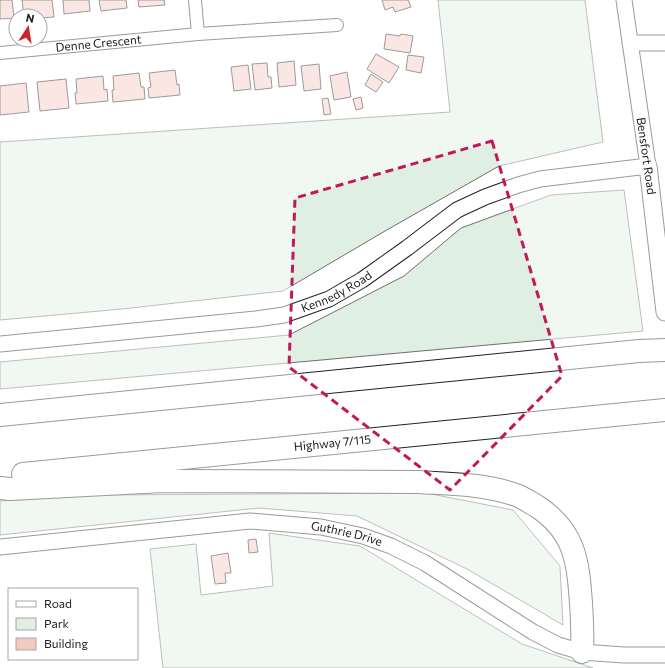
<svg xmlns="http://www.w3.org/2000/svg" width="665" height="668" font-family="Commissioner,sans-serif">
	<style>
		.green { fill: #e0efe3; stroke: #6f6f6f }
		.building { fill: #f3c9c0; stroke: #222 }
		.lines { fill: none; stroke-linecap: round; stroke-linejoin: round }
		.minor-casing { stroke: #222; stroke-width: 14 }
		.tertiary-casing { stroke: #222; stroke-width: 17 }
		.secondary-casing { stroke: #222; stroke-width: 19 }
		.motorway-casing { stroke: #222; stroke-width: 24 }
		.minor { stroke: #fff; stroke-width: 12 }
		.tertiary { stroke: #fff; stroke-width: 15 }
		.secondary { stroke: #fff; stroke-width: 17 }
		.motorway { stroke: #fff; stroke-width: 22 }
		.marked { fill: none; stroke: #c2185b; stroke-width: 3; stroke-dasharray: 8 5; stroke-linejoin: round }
		.labels { text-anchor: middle; stroke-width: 3; stroke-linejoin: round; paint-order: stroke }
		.street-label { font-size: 12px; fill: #222; stroke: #fff }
	</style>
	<rect width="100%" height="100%" fill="#fff"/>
	<!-- green -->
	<g class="green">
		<polygon points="438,0 585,0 603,142 499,166 385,231 283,291 122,309 0,320 0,142 450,112"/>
		<polygon points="624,190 643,331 0,389 0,362 289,335 404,276 461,228 551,195"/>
		<polygon points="426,493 513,510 560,566 563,625 467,569 357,516 259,508 0,535 0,501 98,495"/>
		<polygon points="269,533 360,546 522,644 593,668 163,668 150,549 196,544 201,595 273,586"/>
	</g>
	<!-- building -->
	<g class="building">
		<polygon points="0,0 12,0 14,18 0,19"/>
		<polygon points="22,0 52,0 54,17 40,18 40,16 24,16"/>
		<polygon points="63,0 89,0 90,11 64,14"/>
		<polygon points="99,0 126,0 127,8 101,11"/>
		<polygon points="138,0 164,0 165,5 139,7"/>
		<polygon points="382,0 408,0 411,7 395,12 393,7 385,10"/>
		<polygon points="386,34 400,36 401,34 413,36 410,53 384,49"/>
		<polygon points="376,54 399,67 389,83 367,69"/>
		<polygon points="408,55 424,57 421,73 406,70"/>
		<polygon points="294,61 296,85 279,87 277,63"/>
		<polygon points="267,63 268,77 271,77 272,88 255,90 252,64"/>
		<polygon points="319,64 321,89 304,91 301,66"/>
		<polygon points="248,65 251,89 234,91 231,67"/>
		<polygon points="175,70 177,85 179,84 180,95 149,98 148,88 151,87 149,73"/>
		<polygon points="347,72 351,97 334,100 330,76"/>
		<polygon points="139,73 141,87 144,87 145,99 113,102 112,90 114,90 113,76"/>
		<polygon points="371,74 383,82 376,92 365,85"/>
		<polygon points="103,76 104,90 107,89 108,101 76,104 75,93 77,93 76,79"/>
		<polygon points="66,79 69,108 40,111 37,82"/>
		<polygon points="26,83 29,112 0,115 0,86"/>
		<polygon points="361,97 363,108 356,110 353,99"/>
		<polygon points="328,98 331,114 324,115 322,99"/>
		<polygon points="256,539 258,552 249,553 248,540"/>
		<polygon points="228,553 231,573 225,573 226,583 215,584 211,556"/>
	</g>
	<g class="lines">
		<!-- minor casing -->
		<g class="minor-casing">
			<g id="minor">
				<polyline points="195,0 198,34"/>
				<path id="s1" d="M 0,53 L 198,34 L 337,25"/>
			</g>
		</g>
		<!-- tertiary casing -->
		<g class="tertiary-casing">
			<g id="tertiary">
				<polyline points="630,43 665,43"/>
				<path id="s2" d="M 0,344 L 256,319 L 284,315 L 329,299 L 362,280 L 407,248 L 457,210 L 485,197 L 518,185 L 540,179 L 648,166 L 624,0"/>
				<path id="s3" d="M 0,547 L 250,521 L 321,527 L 363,536 L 391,546 L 425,563 L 533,632 L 558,645 L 582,652 L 624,655 L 665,655"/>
			</g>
		</g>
		<!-- secondary casing -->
		<g class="secondary-casing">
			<polyline id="secondary" points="648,166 665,312"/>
		</g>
		<!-- motorway casing -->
		<g class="motorway-casing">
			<g id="motorway">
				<polyline points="0,415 639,351 665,350"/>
				<path id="s4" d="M 23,474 L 665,410"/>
				<path d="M 0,488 L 10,489 L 163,481 L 419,482 C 451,484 486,484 516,495 C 524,498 531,503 538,507 C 575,532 578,561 581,603 C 582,619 583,635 582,652"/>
			</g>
		</g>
		<!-- minor -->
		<use href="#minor" class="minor"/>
		<!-- tertiary -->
		<use href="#tertiary" class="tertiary"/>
		<!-- secondary -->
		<use href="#secondary" class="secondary"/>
		<!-- motorway -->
		<use href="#motorway" class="motorway"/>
	</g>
	<!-- marked area -->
	<path d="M0 0H665V668H0ZM 492,141 L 562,376 L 450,490 L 289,367 L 295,198 Z" fill="#fff" fill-opacity=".55" fill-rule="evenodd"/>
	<path class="marked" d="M 492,141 L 562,376 L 450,490 L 289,367 L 295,198 Z"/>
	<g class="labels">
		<!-- street labels -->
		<g class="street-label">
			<text dy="4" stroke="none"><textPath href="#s1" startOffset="99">Denne Crescent</textPath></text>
			<text transform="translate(646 156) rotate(82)" y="4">Bensfort Road</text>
			<text dy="4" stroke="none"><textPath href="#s2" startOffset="343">Kennedy Road</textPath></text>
			<text dy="4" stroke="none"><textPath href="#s4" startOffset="311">Highway 7/115</textPath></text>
			<text dy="4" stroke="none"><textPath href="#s3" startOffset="349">Guthrie Drive</textPath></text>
		</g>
	</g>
	<!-- legend -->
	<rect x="8" y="588" width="130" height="72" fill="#ffffff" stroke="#a7a7a7"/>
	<rect x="16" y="601" width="20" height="6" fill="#ffffff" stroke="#a7a7a7"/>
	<text x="44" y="608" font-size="12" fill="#222222">Road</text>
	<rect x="16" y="618" width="20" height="12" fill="#e0efe3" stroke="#a7a7a7"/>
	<text x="44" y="628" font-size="12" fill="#222222">Park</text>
	<rect x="16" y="638" width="20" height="12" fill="#f3c9c0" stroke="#a7a7a7"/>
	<text x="44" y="648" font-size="12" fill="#222222">Building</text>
	<!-- north arrow -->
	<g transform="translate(28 28) rotate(12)"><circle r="19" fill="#ffffff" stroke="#a7a7a7"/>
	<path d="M0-3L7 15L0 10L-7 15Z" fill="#c62828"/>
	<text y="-6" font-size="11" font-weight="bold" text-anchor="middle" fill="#222222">N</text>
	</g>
</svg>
